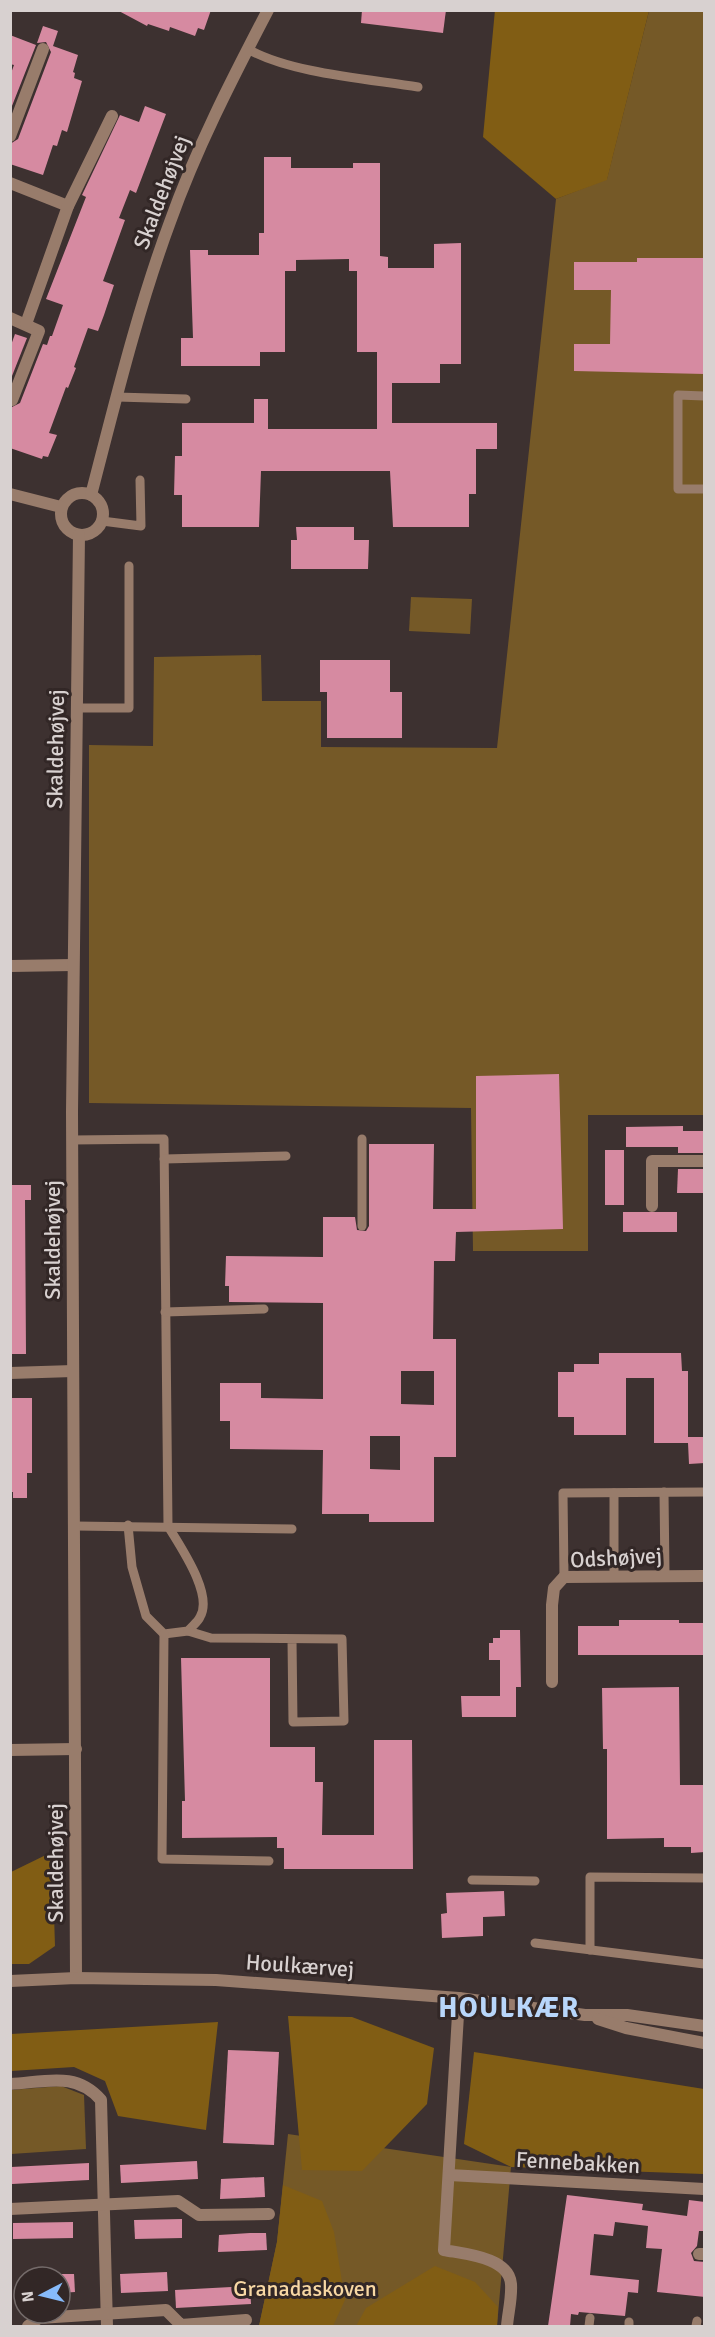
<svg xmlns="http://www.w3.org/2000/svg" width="715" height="2337" font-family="Signika,sans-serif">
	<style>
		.green { fill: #755927 }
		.forest { fill: #815d14 }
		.building { fill: #d68aa1; fill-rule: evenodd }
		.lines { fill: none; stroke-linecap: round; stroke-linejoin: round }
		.service { stroke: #987c6b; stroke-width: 9 }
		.minor { stroke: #987c6b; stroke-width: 12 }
		.tertiary { stroke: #987c6b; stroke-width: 12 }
		.labels { text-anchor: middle; stroke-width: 6; stroke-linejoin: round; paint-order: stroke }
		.street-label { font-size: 22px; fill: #d8d1d0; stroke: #322726 }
		.park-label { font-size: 22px; fill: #f8d8a4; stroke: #322726 }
		.district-label { font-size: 28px; font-weight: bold; letter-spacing: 1.5px; fill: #b8d6fa; stroke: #322726 }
	</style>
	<rect width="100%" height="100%" fill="#3d3130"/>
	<!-- green -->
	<g class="green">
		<polygon points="649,11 704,11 704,1115 588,1115 588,1251 473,1251 471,1108 89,1103 89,745 153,746 154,657 261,655 262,701 321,701 321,747 497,748 556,199 607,179"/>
		<polygon points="411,597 472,599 470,634 409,631"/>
		<polygon points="61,2086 84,2095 86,2149 11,2154 11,2090"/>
		<polygon points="288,2134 511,2167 497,2326 259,2326 277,2242"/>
	</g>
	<!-- forest -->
	<g class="forest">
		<polygon points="495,10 649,11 607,180 556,199 483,137"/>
		<polygon points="52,1852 55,1946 29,1964 11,1964 11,1872"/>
		<polygon points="288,2016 352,2017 434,2048 427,2104 362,2171 302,2170"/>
		<polygon points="218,2022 206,2130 118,2116 105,2081 74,2067 11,2071 11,2034"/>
		<polygon points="474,2052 704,2089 704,2174 511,2167 464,2144"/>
		<polygon points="283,2185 322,2201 334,2232 345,2300 333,2326 259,2326 277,2242"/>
		<polygon points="435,2266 475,2282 498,2307 497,2326 356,2326 366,2308"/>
	</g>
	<!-- building -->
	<g class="building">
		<polygon points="117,10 211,10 204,30 198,28 195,36 170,27 169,31 148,24 147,26"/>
		<polygon points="362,10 446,10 443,33 361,23"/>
		<polygon points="43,26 58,31 53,46 78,55 73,72 75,73 74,78 82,81 67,132 62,130 57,146 53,145 43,175 10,164 10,144 18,139 51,52 46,42 37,43"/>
		<polygon points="10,35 36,45 10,111 10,76 14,65 10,64"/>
		<polygon points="145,106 166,114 136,193 130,190 119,218 125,220 103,281 114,285 104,315 98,331 88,328 74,367 76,368 68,388 66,387 49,433 57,435 48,457 43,456 42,459 10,448 10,408 20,403 43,344 47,345 50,336 52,336 63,305 46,299 86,197 82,195 120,115 139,122"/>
		<polygon points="264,157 291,157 291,168 353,168 353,163 380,163 380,256 388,257 388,268 434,268 434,244 461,243 461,364 440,364 440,383 392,383 392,423 497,423 497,449 476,449 476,494 469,494 469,527 393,527 390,471 261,471 259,527 182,527 182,495 174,495 175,456 182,456 182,423 254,423 254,399 268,399 268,429 377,429 377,352 357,352 357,271 349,271 349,259 296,260 296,271 285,271 285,352 260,352 260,366 181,366 181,338 193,338 190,250 208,250 208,255 259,255 259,233 264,233"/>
		<polygon points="637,258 705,258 705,374 574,371 574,344 610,344 611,290 574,290 574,262 637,262"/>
		<polygon points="15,334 27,338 10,381 10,348"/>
		<polygon points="296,527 354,527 354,540 369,540 368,569 291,569 291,540 297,540"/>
		<polygon points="320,660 390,660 390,692 402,692 402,738 327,738 327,692 320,692"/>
		<path d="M 559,1074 L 563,1229 L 456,1232 L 455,1261 L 434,1261 L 433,1339 L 456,1339 L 456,1457 L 434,1457 L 434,1522 L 369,1522 L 369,1514 L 322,1514 L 323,1450 L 230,1449 L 230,1421 L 220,1421 L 220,1383 L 261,1383 L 261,1398 L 323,1399 L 323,1303 L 229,1302 L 229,1286 L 225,1286 L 226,1256 L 323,1257 L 323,1217 L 355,1217 L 357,1230 L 366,1231 L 369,1226 L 369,1144 L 434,1144 L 433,1209 L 476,1209 L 476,1076 ZM 401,1371 L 434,1371 L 434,1405 L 401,1404 ZM 370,1436 L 400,1436 L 400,1470 L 370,1469 Z"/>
		<polygon points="683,1126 683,1131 705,1131 705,1153 678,1153 678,1147 626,1147 626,1127"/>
		<rect x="605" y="1150" width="19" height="55"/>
		<polygon points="678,1169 705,1169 705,1193 677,1193"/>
		<polygon points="10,1185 31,1185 31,1200 25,1200 26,1354 10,1354"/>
		<rect x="623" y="1212" width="54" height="20"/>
		<polygon points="599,1353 681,1353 682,1371 688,1371 688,1437 705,1437 705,1463 689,1464 688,1443 654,1443 654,1378 626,1378 626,1435 574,1435 574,1417 558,1417 558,1372 574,1372 574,1364 599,1364"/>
		<polygon points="10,1398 32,1398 32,1473 27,1473 27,1498 13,1498 13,1492 10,1492"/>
		<polygon points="619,1620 679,1620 679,1623 705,1623 705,1655 578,1655 578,1626 619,1626"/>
		<polygon points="500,1630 520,1630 521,1687 516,1687 516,1717 462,1717 461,1696 500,1696 500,1660 489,1660 489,1643 493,1643 493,1638 500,1638"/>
		<polygon points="181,1658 270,1658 270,1747 315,1747 315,1782 323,1782 322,1835 374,1835 374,1740 412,1740 413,1869 284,1869 284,1848 277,1848 277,1837 182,1838 182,1801 185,1801"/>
		<polygon points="679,1687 680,1785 705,1785 705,1852 691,1853 691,1847 664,1847 664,1838 607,1839 607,1749 603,1749 602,1688"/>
		<polygon points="504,1891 505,1916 483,1917 483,1936 442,1938 441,1914 447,1913 446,1893"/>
		<polygon points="228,2050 279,2052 274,2145 223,2143"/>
		<polygon points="197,2161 198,2179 121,2183 120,2165"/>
		<polygon points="89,2163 89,2180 12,2184 11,2167"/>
		<polygon points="264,2177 265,2197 220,2199 221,2179"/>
		<polygon points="567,2195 643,2204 642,2210 687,2216 689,2200 705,2202 705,2231 699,2231 697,2246 691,2253 694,2261 705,2262 705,2297 657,2292 662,2249 646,2248 648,2226 615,2222 613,2236 594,2234 590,2275 639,2280 638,2293 628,2292 625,2316 579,2312 578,2315 571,2314 570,2326 548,2326"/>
		<polygon points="182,2219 182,2238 135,2239 134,2220"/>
		<polygon points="73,2222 73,2238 13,2239 13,2223"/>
		<polygon points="250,2233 266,2233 267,2250 218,2252 219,2235"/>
		<polygon points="167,2272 168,2291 121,2293 120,2274"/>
		<polygon points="60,2274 74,2274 75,2292 60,2293"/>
		<polygon points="250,2286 251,2304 176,2308 175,2290"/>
	</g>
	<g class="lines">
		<!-- service -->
		<g class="service">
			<path d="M 248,49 C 289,73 369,79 418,87"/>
			<polyline points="704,396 678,395 678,489 704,489"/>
			<polyline points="117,397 186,399"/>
			<polyline points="102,521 141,526 140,480"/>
			<polyline points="76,708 129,708 129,566"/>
			<polyline points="362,1139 362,1226"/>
			<path d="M 72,1140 L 164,1139 L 168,1526 C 179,1545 214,1594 200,1617 C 198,1622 192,1626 188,1631 L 164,1634 L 146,1616 L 132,1567 L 128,1525"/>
			<polyline points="164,1159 286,1156"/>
			<polyline points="165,1312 264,1309"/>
			<polyline points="664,1492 665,1575"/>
			<polyline points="614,1493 614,1577"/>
			<polyline points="75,1526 292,1529"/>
			<polyline points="564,1577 563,1493 704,1492"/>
			<polyline points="188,1631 211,1638 342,1639 344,1721 293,1722 292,1640"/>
			<polyline points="164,1634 162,1859 269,1861"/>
			<polyline points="472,1880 535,1881"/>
			<polyline points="535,1943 704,1964"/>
			<polyline points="590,1950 590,1877 704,1878"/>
			<polyline points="589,2326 590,2318"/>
			<polyline points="629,2326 629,2322"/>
			<polyline points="696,2326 697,2321"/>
		</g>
		<!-- minor -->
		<g class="minor">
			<polyline points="10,136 43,49"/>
			<polyline points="10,183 68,206"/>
			<polyline points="10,318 39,331 12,400"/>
			<polyline points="26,324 68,206 112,116"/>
			<polyline points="10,966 73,965"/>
			<polyline points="652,1206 652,1161 704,1161"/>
			<polyline points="10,1373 73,1371"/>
			<polyline points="552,1682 552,1605 554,1588 564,1577 704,1576"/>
			<polyline points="10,1750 76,1749"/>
			<path d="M 459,1998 L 444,2250 C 464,2254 509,2257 511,2284 C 512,2298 508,2313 507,2326"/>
			<path d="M 10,2084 C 46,2082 76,2071 101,2100 L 107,2326"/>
			<polyline points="449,2175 704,2189"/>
			<polyline points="10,2209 178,2201 199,2215 269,2214"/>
			<polyline points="699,2254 704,2254"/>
			<polyline points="28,2326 39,2318 166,2310 181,2325 246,2320"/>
		</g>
		<!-- tertiary -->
		<g class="tertiary">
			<circle cx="82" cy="514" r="21"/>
			<polyline points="10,494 61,507"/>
			<path d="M 91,495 C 115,403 137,311 170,222 C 196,149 232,79 268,10"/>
			<polyline points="76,1978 72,1112 79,535"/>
			<polyline points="10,1981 76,1978 216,1980 459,1998 585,2015 627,2015 704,2026"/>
			<polyline points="598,2019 626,2028 704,2043"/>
		</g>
	</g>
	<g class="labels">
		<!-- street labels -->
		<g class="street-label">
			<text transform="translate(161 192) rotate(-69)" y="8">Skaldehøjvej</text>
			<text transform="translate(55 749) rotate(-89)" y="8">Skaldehøjvej</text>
			<text transform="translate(52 1240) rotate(-90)" y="8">Skaldehøjvej</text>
			<text transform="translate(616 1557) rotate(-3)" y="8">Odshøjvej</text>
			<text transform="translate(55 1863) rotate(-90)" y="8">Skaldehøjvej</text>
			<text transform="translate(300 1965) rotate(4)" y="8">Houlkærvej</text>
			<text transform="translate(578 2162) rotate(3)" y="8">Fennebakken</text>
		</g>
		<!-- park labels -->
		<g class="park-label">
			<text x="305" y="2296">Granadaskoven</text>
		</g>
		<!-- district labels -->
		<g class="district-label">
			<text x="509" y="2017">HOULKÆR</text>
		</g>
	</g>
	<!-- border -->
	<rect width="715" height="2337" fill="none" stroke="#d8d1d0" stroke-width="24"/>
	<!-- north arrow -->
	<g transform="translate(42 2295) rotate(263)"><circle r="28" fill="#322726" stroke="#746b6a" stroke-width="1.5"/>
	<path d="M0-4.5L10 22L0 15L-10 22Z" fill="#87bbfb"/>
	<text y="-9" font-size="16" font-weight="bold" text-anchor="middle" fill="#d8d1d0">N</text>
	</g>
</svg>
